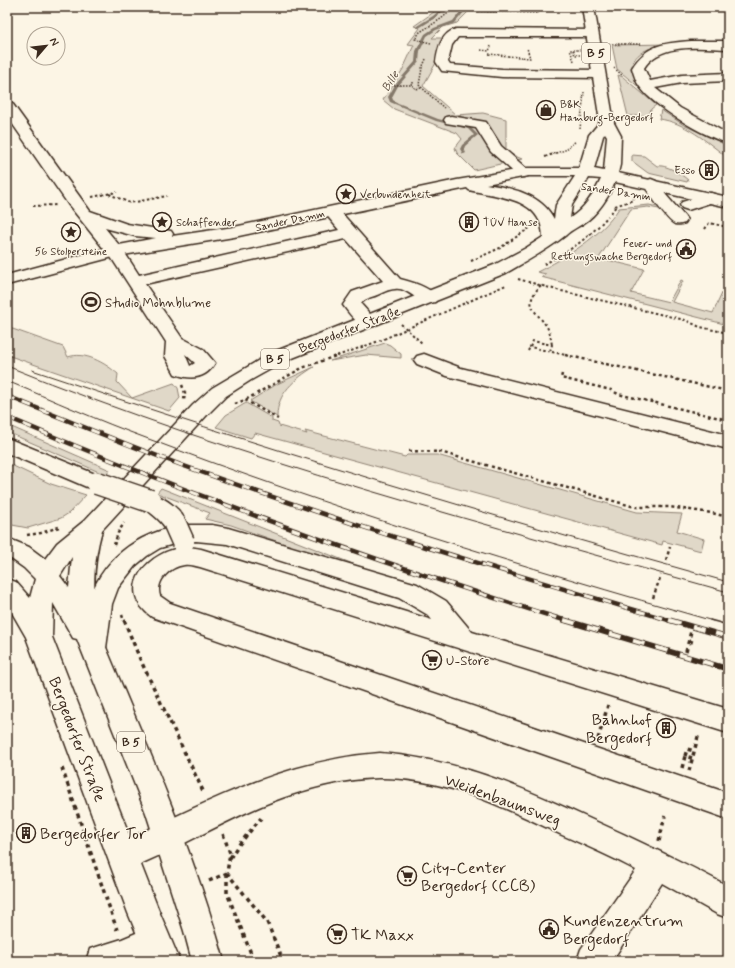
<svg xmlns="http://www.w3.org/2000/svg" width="735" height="968" font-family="Mynerve,sans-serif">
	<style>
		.green { fill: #e0d8c8; stroke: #8e8173 }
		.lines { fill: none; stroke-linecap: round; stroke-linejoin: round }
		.stream { fill: #85796b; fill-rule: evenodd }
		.minor-casing { stroke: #3b2a1e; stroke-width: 3 }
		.major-casing { stroke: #3b2a1e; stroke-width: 3 }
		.path-far3 { stroke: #3b2a1e; stroke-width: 1.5; stroke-dasharray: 1.5 1.5; stroke-linecap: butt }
		.path-far2 { stroke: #3b2a1e; stroke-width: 2; stroke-dasharray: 2.5 2.5; stroke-linecap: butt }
		.path-far1 { stroke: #3b2a1e; stroke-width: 2.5; stroke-dasharray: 3 3; stroke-linecap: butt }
		.path { stroke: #3b2a1e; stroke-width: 3.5; stroke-dasharray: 4 4; stroke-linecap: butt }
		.minor { fill: #fcf5e5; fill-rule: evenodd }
		.major { fill: #fcf5e5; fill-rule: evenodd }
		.tram-far1 { stroke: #3b2a1e; stroke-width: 1 }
		.tram { stroke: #3b2a1e; stroke-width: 1.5 }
		.rail-far1-casing { stroke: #3b2a1e; stroke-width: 4.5 }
		.rail-casing { stroke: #3b2a1e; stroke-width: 5.5 }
		.rail-far1 { stroke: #fcf5e5; stroke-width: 3; stroke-dasharray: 9; stroke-linecap: butt }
		.rail { stroke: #fcf5e5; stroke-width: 4; stroke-dasharray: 12; stroke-linecap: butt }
		.minor-bridge-casing { stroke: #3b2a1e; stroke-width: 25; stroke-linecap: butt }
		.minor-bridge { stroke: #fcf5e5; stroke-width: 22 }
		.labels { text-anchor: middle; stroke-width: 3; stroke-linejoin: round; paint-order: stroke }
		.far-poi-label { font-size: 11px; fill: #3b2a1e; stroke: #fcf5e5; text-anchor: start }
		.far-street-label { font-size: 11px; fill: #3b2a1e; stroke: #fcf5e5 }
		.shield { fill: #fcf5e5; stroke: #75675a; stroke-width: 1 }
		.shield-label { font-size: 12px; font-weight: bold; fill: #3b2a1e }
		.far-water-label { font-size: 12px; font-style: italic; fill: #605144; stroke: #fcf5e5 }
		.poi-label { font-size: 13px; fill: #3b2a1e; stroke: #fcf5e5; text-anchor: start }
		.street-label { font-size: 13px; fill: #3b2a1e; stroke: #fcf5e5 }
		.near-poi-label { font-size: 16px; fill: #3b2a1e; stroke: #fcf5e5; text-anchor: start }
		.near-street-label { font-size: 16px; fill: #3b2a1e; stroke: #fcf5e5 }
	</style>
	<rect width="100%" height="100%" fill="#fcf5e5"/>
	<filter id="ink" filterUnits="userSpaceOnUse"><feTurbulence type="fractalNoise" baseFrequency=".025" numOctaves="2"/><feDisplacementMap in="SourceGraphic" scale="8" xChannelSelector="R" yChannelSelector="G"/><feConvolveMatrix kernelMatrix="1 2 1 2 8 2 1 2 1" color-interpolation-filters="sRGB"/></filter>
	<g filter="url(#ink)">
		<!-- green -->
		<g class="green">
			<polygon points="441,7 473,7 457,23 443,27 432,38 446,38 437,61 423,86 456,115 483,113 506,119 506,152 522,159 474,170 457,153 455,148 462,139 457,133 394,109 383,100 403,69 414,45 408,44 420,28 414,26"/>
			<path d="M 669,44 C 653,47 634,50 631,69 L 640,88 L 617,69 L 612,45 Z"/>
			<polygon points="618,75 623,77 656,105 651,109 649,116 628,116"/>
			<path d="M 661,110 L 684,125 L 728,146 L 728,158 C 707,142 685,122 659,119 Z"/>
			<path d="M 632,155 L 644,156 L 657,166 C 666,164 681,174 688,180 L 687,182 L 648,173 L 632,161 Z"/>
			<path d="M 649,205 L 663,208 L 659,209 L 648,207 L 631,209 L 599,258 L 644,269 L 631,293 L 669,302 L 681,280 L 683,281 L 672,302 L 713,313 L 723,291 L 728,293 L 728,308 L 725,315 L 728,316 L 728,325 L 541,277 L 546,274 L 537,272 C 565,258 602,236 619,208 Z"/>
			<path d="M 7,327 L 63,347 L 68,357 C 85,351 105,363 118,374 L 117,382 L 132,398 L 174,383 L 178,388 L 180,398 L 169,411 L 7,355 Z"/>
			<polygon points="385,343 390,345 401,354 401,358 366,355 330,361"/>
			<path d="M 314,367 C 295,379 277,393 277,417 L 250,401 L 277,384 Z"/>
			<polygon points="246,403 272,418 272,421 278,423 279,426 307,434 305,431 405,457 407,455 437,455 637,512 682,514 677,531 704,539 701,551 663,541 662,545 255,433 251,438 216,427 226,415"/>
			<polygon points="7,425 110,470 106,475 7,432"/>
			<polygon points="7,463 51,484 86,495 69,513 61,518 28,528 7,524"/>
			<polygon points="161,488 391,579 324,558 231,525 205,519 210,513 157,493"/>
		</g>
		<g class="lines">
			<!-- stream -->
			<g class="stream">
				<polygon points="443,7 447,7 435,18 419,28 417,28 417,26 433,16"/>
				<polygon points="464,7 468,7 455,23 436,30 427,36 420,51 419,62 398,86 392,97 393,100 398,103 438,119 470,127 478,135 465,146 464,149 466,153 464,154 463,154 460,149 462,145 474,135 468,129 436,121 390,102 388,97 395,85 415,62 416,51 425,34 434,28 453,21"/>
			</g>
			<!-- minor casing -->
			<g class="minor-casing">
				<g id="minor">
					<path d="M 456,29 L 596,30 L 598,33 L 596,36 L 592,37 L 458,37 L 452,45 L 448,62 L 450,65 L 502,69 L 599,70 L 604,71 L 605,74 L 604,77 L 599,78 L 502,77 L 442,71 L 436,62 C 438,49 441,33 456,29 Z"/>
					<path d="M 692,41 L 728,41 L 728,49 C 702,48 660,42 644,68 L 650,81 L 682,75 L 728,73 L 728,81 L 682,83 L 655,88 L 680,108 L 728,134 L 728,143 C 705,137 654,107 640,87 C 636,82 634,75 632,68 C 647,44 665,43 692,41 Z"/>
					<polygon points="451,116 486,122 501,146 528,170 530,173 528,176 523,177 518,176 491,152 476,128 446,123 444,120 446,117"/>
					<path d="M 651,179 L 656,181 L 666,195 L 685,217 L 687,220 L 685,223 C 681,224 679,225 675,224 C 667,221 649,193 643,184 L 646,181 Z"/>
					<polygon points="711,193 716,195 719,198 716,201 688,210 682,208 680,205 682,202"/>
					<path d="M 332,207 L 338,209 L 400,279 C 412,282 430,287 438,298 L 435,302 C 418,306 409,287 395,289 C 389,289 382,293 377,295 C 370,298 365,298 361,304 L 377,322 L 374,326 C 360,329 351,316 343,305 L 352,292 L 383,281 L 346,239 L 145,284 L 182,338 L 203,349 L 215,363 C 206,379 191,380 175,374 L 165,356 L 166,342 L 107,251 L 109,247 L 115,246 L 121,247 L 139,275 L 339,230 L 324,212 L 326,209 ZM 185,354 L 195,363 L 190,366 Z"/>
					<polygon points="424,354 461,368 728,435 728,449 447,376 417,364 414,360 417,356"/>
					<polygon points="7,438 105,478 108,483 105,488 97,490 89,488 7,453"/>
					<path d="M 150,493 C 164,497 184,510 186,525 L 212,525 L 228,528 L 417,584 L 446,601 L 472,632 L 728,709 L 728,733 L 200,567 C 195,566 190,564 184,565 C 170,567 155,581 160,596 L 170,603 L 728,793 L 728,819 L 152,617 C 113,589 149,550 186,547 C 191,547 196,548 201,549 L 432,620 L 428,615 L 399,598 L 227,544 L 196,541 L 181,542 L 160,548 L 147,556 L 135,566 L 118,588 L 112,604 L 106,648 L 102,655 L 93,658 L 84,655 C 79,645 82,634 84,622 C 91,575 120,542 166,529 C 159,516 146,512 139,501 L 142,496 Z"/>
					<path d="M 380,753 C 455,759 517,785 584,816 C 633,838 681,861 728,886 L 728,918 L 717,914 L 662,883 L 612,961 L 577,961 L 581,949 L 636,870 C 612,857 587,846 562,835 C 506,808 444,777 379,778 C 342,779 305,789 271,802 C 220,822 174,852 123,871 L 112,867 L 108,857 L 112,847 C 198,806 283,760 380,753 Z"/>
					<polygon points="155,925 166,930 171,941 166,952 148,961 86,961 90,949 122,939"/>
				</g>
			</g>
			<!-- major casing -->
			<g class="major-casing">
				<path id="major" d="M 582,7 L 594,7 L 614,123 L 621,136 L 620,165 L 618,173 L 728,197 L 728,207 L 615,182 C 610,195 597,215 584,223 C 578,227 571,230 566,235 C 547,250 527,261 506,273 L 285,361 L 251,380 L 226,396 L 207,415 L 102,530 C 92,565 92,598 100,633 C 145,741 193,848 224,961 L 192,961 L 184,931 L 146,813 L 77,639 L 73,638 L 53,603 L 52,637 L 159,911 L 180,961 L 148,961 L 128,913 L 26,637 L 7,604 L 7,579 L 16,582 L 30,598 L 35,579 L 24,568 L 7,556 L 7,538 L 29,547 L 45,559 L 57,543 L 84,521 L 193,405 L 212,388 L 271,353 L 494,265 L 526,248 L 543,237 C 542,197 497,197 469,190 L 467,188 L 234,237 L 117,256 L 7,285 L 7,275 L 104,249 L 68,204 L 7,116 L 7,102 L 12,103 L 90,211 L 127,224 L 171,231 L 173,234 L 172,236 L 234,227 L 457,180 L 528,168 L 579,168 L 589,135 L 600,122 ZM 605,133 L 607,136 L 604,171 L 594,169 L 603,136 ZM 528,176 L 575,176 L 556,205 L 554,219 C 541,194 512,188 486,184 ZM 589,178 L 601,179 C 595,193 583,210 570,218 L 572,205 ZM 105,228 L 135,236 L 156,238 L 119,245 ZM 72,557 L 69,588 L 60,576 Z"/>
			</g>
			<!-- path-far3 -->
			<g class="path-far3">
				<polyline points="554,7 555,11"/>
				<polyline points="475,11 538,13 536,7"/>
				<polyline points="431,43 415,39 420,32 441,19 455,7"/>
				<polyline points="609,44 640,44"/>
				<polyline points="481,50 489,51 491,46"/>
				<polyline points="573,50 575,55 580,55"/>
				<polyline points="489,54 508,56"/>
				<polyline points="508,56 530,58 527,48"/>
				<polyline points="426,59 422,68 419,85 444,108"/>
				<polyline points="574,61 570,50 580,50"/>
				<polyline points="614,68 623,76"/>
				<polyline points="413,82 413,86 416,89 421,88"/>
				<polyline points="394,85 413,85"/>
				<polyline points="7,87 10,93"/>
				<polyline points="580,129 584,92"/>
				<polyline points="553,154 565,150 576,141"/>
			</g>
			<!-- path-far2 -->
			<g class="path-far2">
				<polyline points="545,157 556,153"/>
				<polyline points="109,194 130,203 167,196"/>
				<polyline points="92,197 117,192"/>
				<polyline points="33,206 56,205"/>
				<polyline points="615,206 633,200 634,197"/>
				<polyline points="611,213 616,206"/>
				<polyline points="705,229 709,223 728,227"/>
				<polyline points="471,261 500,248 531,227"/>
				<path d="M 544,264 C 569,252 590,237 608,216"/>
				<polyline points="518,279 557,290 685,320 700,327 728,333"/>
				<path d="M 541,285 C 522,306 535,309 547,327 C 550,332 551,339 552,345"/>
				<polyline points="401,324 423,344"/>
				<polyline points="528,351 530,347"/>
				<polyline points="550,351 552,345 533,341 530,347 570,356"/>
				<polyline points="337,356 379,341 506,285"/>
			</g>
			<!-- path-far1 -->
			<g class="path-far1">
				<polyline points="565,355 728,391"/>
				<polyline points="562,374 561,378 611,390 618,394 728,420"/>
				<polyline points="182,385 185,393 184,400"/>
				<polyline points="245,400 278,419"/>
				<polyline points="235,404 247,399 302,368 339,355"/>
				<polyline points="409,451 440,452 635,507 669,507 712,513 728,517"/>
				<polyline points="27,535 41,533 59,527"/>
				<polyline points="114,545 118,533 124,523"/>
				<polyline points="666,560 670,547"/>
				<polyline points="653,598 661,575"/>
				<polyline points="122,615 124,621"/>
			</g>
			<!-- path -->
			<g class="path">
				<polyline points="124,620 140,659 204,793"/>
				<polyline points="689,641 696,643"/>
				<polyline points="686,652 691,631"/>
				<polyline points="598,739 608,705"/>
				<polyline points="685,756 687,749 694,751"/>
				<polyline points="62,768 117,930"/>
				<polyline points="682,768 685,756 692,758"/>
				<polyline points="689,771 699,733"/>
				<polyline points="223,834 230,853 227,873 267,922 283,961"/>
				<polyline points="659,841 665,816"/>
				<polyline points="230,858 237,847 261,818"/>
				<polyline points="227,873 227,893 254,961"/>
				<polyline points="209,881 227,873"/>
			</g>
			<!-- minor -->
			<use href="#minor" class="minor"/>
			<!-- major -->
			<use href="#major" class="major"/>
			<!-- tram-far1 -->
			<g class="tram-far1">
				<path d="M 7,366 C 240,461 486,524 728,592"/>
				<path d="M 32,370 C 262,448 494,517 728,582"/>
				<path d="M 7,381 C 53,400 99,421 146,438 C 332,509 522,566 713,621"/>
			</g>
			<!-- tram -->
			<polyline class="tram" points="710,620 728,625"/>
			<!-- rail-far1 casing -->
			<g class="rail-far1-casing">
				<g id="rail-far1">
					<path d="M 7,396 C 66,420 125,444 184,466 C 345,524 508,573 672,621"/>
					<path d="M 7,417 C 190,496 377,562 567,621"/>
				</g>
			</g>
			<!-- rail casing -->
			<g class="rail-casing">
				<g id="rail">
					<polyline points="564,620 728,669"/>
					<polyline points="669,620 728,637"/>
				</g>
			</g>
			<!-- rail-far1 -->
			<use href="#rail-far1" class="rail-far1"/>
			<!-- rail -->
			<use href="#rail" class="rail"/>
			<!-- minor-bridge casing -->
			<g class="minor-bridge-casing">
				<g id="minor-bridge">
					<polyline points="97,483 150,501"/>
					<polyline points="175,524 183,542"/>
				</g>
			</g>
			<!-- minor-bridge -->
			<use href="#minor-bridge" class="minor-bridge"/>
		</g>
	</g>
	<!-- icons -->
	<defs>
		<g id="shop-ring" transform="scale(1)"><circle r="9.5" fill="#fcf5e5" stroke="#3b2a1e" stroke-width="1.5"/><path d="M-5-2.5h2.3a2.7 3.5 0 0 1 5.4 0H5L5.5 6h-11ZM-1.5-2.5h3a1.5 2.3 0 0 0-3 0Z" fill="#3b2a1e"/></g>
		<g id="building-ring" transform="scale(1)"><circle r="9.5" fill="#fcf5e5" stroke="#3b2a1e" stroke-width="1.5"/><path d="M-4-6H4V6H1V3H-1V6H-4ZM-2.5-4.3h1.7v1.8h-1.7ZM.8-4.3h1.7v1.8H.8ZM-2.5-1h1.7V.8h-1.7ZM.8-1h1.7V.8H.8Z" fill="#3b2a1e"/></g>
		<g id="sight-ring" transform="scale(1)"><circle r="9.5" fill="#fcf5e5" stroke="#3b2a1e" stroke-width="1.5"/><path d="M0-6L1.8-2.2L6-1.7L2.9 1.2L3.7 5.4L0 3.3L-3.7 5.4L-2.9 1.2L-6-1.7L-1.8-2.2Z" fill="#3b2a1e"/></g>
		<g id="civic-ring" transform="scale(1)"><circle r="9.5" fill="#fcf5e5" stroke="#3b2a1e" stroke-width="1.5"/><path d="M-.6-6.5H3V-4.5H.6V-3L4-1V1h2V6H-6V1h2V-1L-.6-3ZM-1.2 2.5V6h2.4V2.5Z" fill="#3b2a1e"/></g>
		<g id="stadium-ring" transform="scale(1)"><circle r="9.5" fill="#fcf5e5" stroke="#3b2a1e" stroke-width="1.5"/><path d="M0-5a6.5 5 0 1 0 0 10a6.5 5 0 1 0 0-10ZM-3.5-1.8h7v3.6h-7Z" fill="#3b2a1e"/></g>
		<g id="supermarket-ring" transform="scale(1)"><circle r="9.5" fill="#fcf5e5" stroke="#3b2a1e" stroke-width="1.5"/><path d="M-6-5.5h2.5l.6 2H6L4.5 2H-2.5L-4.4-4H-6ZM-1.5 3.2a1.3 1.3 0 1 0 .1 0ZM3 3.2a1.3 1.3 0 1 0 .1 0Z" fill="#3b2a1e"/></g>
	</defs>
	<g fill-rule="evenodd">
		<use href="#shop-ring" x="546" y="110"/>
		<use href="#building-ring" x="709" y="170"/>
		<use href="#sight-ring" x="346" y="194"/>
		<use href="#sight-ring" x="162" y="222"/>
		<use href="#building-ring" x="469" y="222"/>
		<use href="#sight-ring" x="71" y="232"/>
		<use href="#civic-ring" x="686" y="249"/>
		<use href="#stadium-ring" x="91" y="302"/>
		<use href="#supermarket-ring" x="432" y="660"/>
		<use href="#building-ring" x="666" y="728"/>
		<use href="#building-ring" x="26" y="833"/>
		<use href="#supermarket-ring" x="407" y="876"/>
		<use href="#civic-ring" x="549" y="929"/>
		<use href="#supermarket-ring" x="337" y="934"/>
	</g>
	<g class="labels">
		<!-- far-poi labels -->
		<g class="far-poi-label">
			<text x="560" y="108">B&amp;K<tspan x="560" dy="13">Hamburg-Bergedorf</tspan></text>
			<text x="695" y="174" text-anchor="end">Esso</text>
			<text x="360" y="198">Verbundenheit</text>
			<text x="176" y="226">Schaffender</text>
			<text x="483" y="226">TÜV Hanse</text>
			<text x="672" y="247" text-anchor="end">Feuer- und<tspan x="672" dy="13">Rettungswache Bergedorf</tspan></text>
			<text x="71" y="255" text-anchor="middle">56 Stolpersteine</text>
		</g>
		<!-- far-street labels -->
		<g class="far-street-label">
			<text transform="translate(616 191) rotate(9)" y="4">Sander Damm</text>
			<text transform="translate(290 220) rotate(-12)" y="4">Sander Damm</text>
		</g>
		<!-- shield labels -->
		<g class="shield">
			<rect x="582" y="43" width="28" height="20" rx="3"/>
			<rect x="261" y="349" width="28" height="20" rx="3"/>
			<rect x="117" y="732" width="28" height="20" rx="3"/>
		</g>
		<g class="shield-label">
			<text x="596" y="57">B 5</text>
			<text x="275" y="363">B 5</text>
			<text x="131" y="746">B 5</text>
		</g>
		<!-- far-water labels -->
		<g class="far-water-label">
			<text transform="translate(390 81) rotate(-58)" y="4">Bille</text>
		</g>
		<!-- poi labels -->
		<g class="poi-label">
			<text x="105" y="307">Studio Mohnblume</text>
			<text x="446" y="665">U-Store</text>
		</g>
		<!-- street labels -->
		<g class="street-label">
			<text transform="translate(349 329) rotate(-21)" y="5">Bergedorfer Straße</text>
		</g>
		<!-- near-poi labels -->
		<g class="near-poi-label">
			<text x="652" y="725" text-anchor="end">Bahnhof<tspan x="652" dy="18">Bergedorf</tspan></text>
			<text x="40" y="839">Bergedorfer Tor</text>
			<text x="421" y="873">City-Center<tspan x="421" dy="18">Bergedorf (CCB)</tspan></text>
			<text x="563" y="926">Kundenzentrum<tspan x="563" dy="18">Bergedorf</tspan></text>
			<text x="351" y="940">TK Maxx</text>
		</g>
		<!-- near-street labels -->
		<g class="near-street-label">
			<text transform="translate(78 739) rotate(69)" y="6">Bergedorfer Straße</text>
			<text transform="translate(503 799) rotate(20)" y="6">Weidenbaumsweg</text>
		</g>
	</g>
	<!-- margin -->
	<rect width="735" height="968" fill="none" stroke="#fcf5e5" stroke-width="24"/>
	<rect x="12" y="12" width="711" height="944" fill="none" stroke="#3b2a1e" stroke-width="1.5" filter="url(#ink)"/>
	<!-- north arrow -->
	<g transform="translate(46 46) rotate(62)"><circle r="19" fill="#fcf5e5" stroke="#afa495"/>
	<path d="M0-3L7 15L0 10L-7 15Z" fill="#3b2a1e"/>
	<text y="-6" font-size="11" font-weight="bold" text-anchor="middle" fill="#3b2a1e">N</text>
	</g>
</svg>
